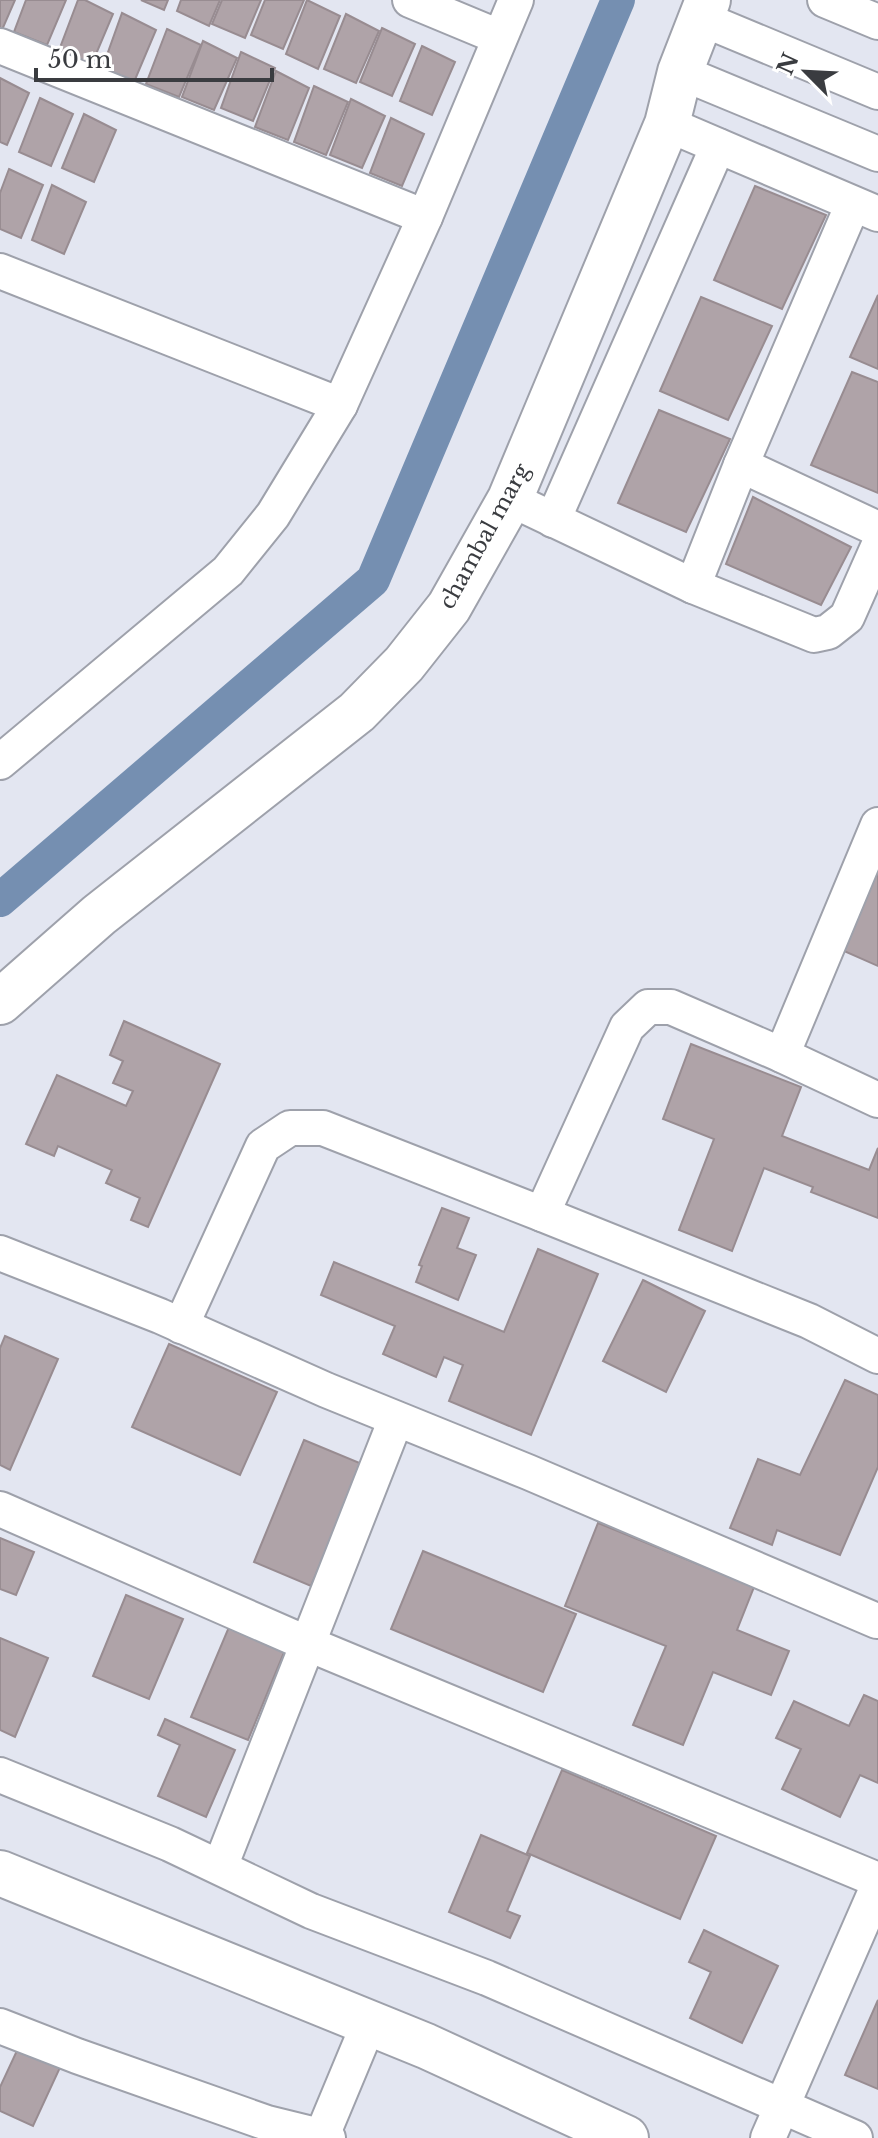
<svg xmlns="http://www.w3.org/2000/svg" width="878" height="2138" font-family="'Libre Baskerville',serif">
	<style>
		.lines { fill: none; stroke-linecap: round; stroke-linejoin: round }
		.canal { stroke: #758fb1; stroke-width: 34 }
		.building { fill: #afa3a8; stroke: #988c91; stroke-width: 2 }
		.minor-casing { stroke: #9ea1ab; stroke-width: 38 }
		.tertiary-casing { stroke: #9ea1ab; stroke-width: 48 }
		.minor { stroke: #fff; stroke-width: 34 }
		.tertiary { stroke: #fff; stroke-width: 44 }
		.labels { text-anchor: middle; stroke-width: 8; stroke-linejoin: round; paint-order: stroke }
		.street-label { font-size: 22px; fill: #3a3c40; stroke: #fff }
	</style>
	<rect width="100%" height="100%" fill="#e3e6f1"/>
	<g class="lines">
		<!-- canal -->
		<polyline class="canal" points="0,900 373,580 618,0"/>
	</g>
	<!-- building -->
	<g class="building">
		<polygon points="0,0 15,0 2,30 0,29"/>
		<polygon points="26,0 66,0 47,45 14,32"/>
		<polygon points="78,0 85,0 113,14 91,66 58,53"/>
		<polygon points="141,0 168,0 164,10"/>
		<polygon points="181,0 220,0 209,26 177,11"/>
		<polygon points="222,0 261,0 245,38 212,24"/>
		<polygon points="265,0 304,0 283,49 251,35"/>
		<polygon points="307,0 340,16 318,69 286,54"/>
		<polygon points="122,13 156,30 134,82 102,69"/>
		<polygon points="346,14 379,31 356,83 324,69"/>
		<polygon points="382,28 415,44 392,96 360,82"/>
		<polygon points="167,29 201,45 179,97 146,84"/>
		<polygon points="203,41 237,58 214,110 182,97"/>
		<polygon points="422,46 455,62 432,115 400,101"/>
		<polygon points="241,52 275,68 253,121 221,108"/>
		<polygon points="276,71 309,88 288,140 255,127"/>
		<polygon points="0,78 29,93 7,145 0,142"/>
		<polygon points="314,86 348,102 326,155 294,142"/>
		<polygon points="40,98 73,114 51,166 19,152"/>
		<polygon points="351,99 385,116 362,168 330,155"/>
		<polygon points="84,114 116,130 94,182 62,168"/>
		<polygon points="391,118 424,134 402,186 370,173"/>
		<polygon points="9,169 43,185 21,238 0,229 0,193"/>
		<polygon points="52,185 86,202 64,254 32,240"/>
		<polygon points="755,186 826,215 782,309 714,280"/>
		<polygon points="878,295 878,369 850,357"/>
		<polygon points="701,297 772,326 728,420 660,391"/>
		<polygon points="852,372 878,382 878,493 811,465"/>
		<polygon points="659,410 730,439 686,532 618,503"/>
		<polygon points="753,497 851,547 821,605 726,564"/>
		<polygon points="878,866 878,966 835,947"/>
		<polygon points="124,1021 220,1064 148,1227 131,1220 140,1198 106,1183 112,1170 58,1146 54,1156 26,1144 57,1075 126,1106 133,1091 113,1083 123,1061 110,1055"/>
		<polygon points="691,1044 801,1087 782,1136 869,1170 878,1148 878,1218 811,1192 813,1187 764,1168 732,1251 679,1230 714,1139 663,1119"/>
		<polygon points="442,1208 469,1218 457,1248 476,1255 458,1300 416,1282 422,1266 419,1265"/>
		<polygon points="538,1249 598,1274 531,1435 449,1401 463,1365 444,1357 436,1377 383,1354 395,1326 321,1295 334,1262 504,1332"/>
		<polygon points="643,1280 705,1311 666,1392 603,1361"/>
		<polygon points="5,1336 58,1359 10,1470 0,1465 0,1348"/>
		<polygon points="169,1344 277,1392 240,1475 132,1427"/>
		<polygon points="845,1380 878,1395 878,1467 840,1555 777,1530 772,1545 730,1528 758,1459 800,1475"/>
		<polygon points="304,1440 362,1464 311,1586 254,1562"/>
		<polygon points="598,1523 754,1587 737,1630 789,1651 771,1695 713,1672 683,1745 633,1725 666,1646 565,1606"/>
		<polygon points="0,1538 34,1552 16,1595 0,1589"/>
		<polygon points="423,1551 576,1614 543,1692 391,1629"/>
		<polygon points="126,1595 183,1619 149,1699 93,1676"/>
		<polygon points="229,1627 285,1650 248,1740 191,1717"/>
		<polygon points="0,1638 48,1658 15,1737 0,1730"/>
		<polygon points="864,1695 878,1701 878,1783 860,1775 840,1817 782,1789 801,1749 776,1738 794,1701 849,1726"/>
		<polygon points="165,1719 235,1750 206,1817 158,1796 180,1745 158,1735"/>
		<polygon points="562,1770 716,1836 680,1919 527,1853"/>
		<polygon points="481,1835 530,1856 507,1911 520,1916 510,1938 449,1912"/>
		<polygon points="704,1930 778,1966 742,2043 690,2018 711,1972 689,1962"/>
		<polygon points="878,2000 878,2089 845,2075"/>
		<polygon points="21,2042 63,2061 33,2126 0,2111 0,2087"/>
	</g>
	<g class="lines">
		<!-- minor casing -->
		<g class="minor-casing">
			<g id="minor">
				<polyline points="410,0 499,37"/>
				<polyline points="825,0 878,22"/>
				<polyline points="700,18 878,92"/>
				<polyline points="0,46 425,217"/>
				<polyline points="680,72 878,154"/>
				<polyline points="667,124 878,214"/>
				<polyline points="0,271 340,405"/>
				<polyline points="741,465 878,529"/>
				<polyline points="510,499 693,586 814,635 828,632 847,617 878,547"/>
				<polyline points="553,520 718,146"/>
				<polyline points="693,586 741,465 853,204"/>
				<polyline points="0,762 228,571 273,515 340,405 425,217 516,0"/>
				<polyline points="782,1055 878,1100"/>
				<polyline points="542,1214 809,1321 878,1356"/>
				<polyline points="0,1253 160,1316 326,1390 528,1472 877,1621"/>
				<polyline points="181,1326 263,1146 290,1128 323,1128 542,1214 627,1027 648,1007 671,1007 782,1055 878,825"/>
				<polyline points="0,1509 306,1643 878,1880"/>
				<polyline points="0,1775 170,1844 311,1911 487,1978 855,2138"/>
				<polyline points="220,1867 396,1419"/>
				<polyline points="0,2026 77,2056 267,2123 328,2138"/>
				<polyline points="321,2138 369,2023"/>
				<polyline points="768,2138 878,1886"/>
			</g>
		</g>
		<!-- tertiary casing -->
		<g class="tertiary-casing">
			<g id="tertiary">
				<polyline points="0,1002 99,915 357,712 404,664 449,607 510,499 667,124 680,72 708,0"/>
				<polyline points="0,1873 426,2046 626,2138"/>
			</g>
		</g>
		<!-- minor -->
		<use href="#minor" class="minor"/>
		<!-- tertiary -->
		<use href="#tertiary" class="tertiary"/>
	</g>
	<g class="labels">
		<!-- street labels -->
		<g class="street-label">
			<text transform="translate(484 536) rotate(-61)" y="8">chambal marg</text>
		</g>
	</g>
	<!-- north arrow -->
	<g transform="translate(806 72) rotate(294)" stroke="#ffffff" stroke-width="6" paint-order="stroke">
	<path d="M0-6L14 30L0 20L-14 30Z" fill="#3a3c40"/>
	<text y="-12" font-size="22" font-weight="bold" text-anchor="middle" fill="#3a3c40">N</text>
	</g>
	<!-- scale -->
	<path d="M36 68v12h236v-12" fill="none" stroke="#3a3c40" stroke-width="4"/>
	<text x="48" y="68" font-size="24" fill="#3a3c40" stroke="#ffffff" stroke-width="6" paint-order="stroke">50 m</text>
</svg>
